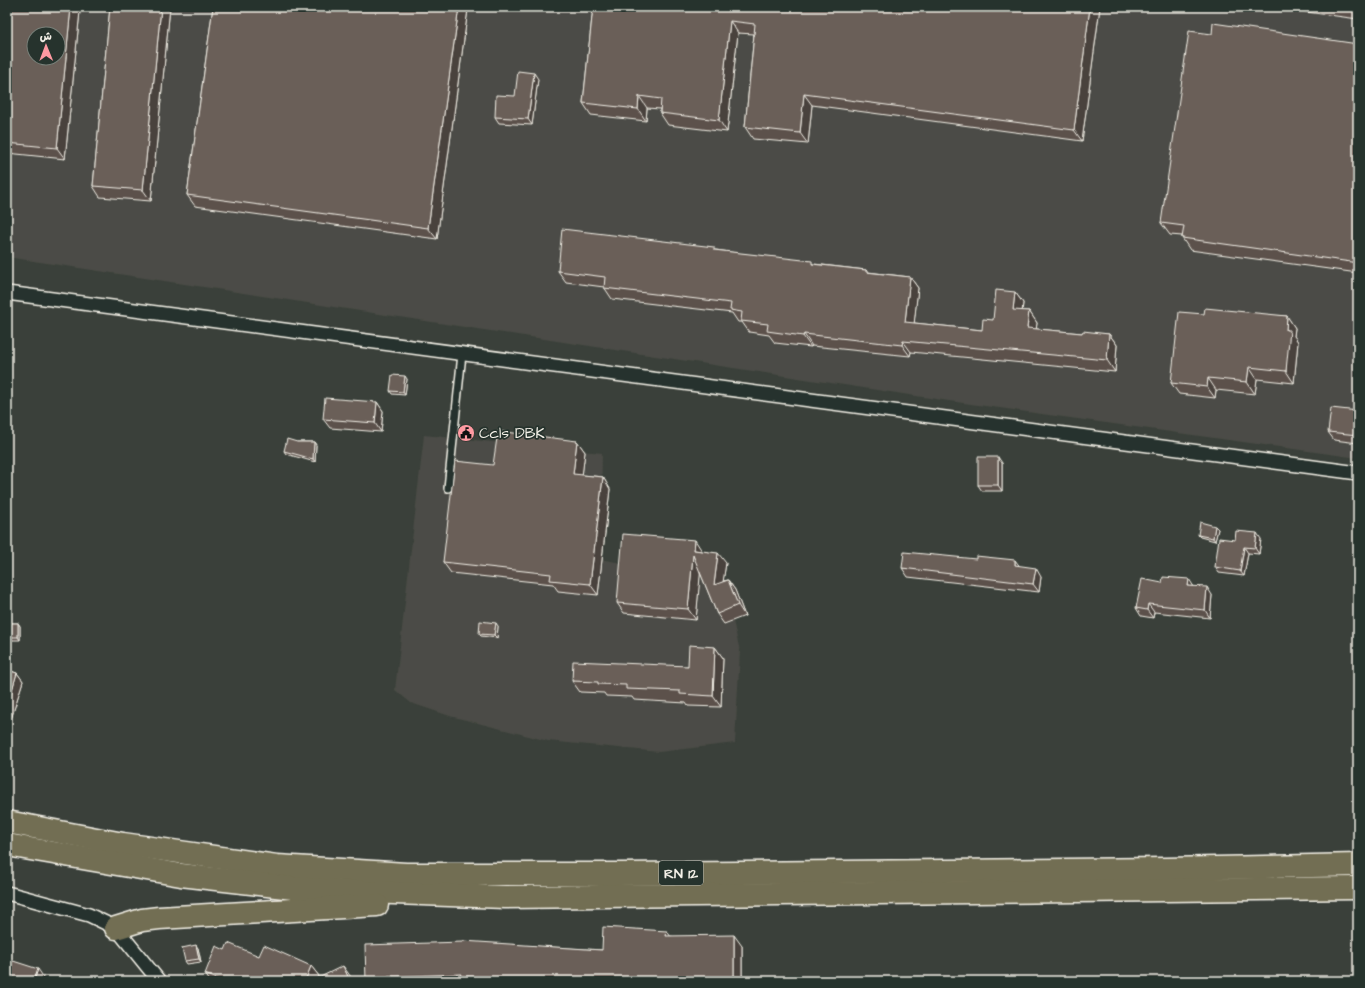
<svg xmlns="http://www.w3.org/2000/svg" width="1365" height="988" font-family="'Architects Daughter','Playpen Sans Arabic',sans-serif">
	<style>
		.built { fill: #4b4c46; fill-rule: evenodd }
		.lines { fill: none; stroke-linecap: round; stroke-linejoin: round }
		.lane-casing { stroke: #f4f1e8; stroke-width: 10 }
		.street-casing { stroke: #f4f1e8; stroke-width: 16 }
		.highway-casing { stroke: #f4f1e8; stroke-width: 25 }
		.lane { stroke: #26332d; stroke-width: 7 }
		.street { stroke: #26332d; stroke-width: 13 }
		.highway { stroke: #726e52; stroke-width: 22 }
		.wall { fill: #5b514c; stroke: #f4f1e8 }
		.shaded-wall { fill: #4a423e; stroke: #f4f1e8 }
		.building { fill: #6a5e58; stroke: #f4f1e8; fill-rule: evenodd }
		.labels { text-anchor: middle; stroke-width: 3.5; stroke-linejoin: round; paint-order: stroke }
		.shield { fill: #26332d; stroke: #b6b8b0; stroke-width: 1 }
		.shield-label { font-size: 14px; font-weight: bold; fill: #f4f1e8 }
		.poi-label { font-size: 15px; fill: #f4f1e8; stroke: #26332d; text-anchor: start }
	</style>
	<rect width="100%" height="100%" fill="#3a403a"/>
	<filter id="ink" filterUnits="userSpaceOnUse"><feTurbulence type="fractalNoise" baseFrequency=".025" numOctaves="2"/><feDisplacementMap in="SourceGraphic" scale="8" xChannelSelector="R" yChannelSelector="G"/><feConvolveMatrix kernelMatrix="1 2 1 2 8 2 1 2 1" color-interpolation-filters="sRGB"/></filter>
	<g filter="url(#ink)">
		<!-- built -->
		<g class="built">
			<path d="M 7,7 L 1358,7 L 1358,458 L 949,401 L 7,257 ZM 34,34 L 58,34 L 58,58 L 34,58 Z"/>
			<polygon points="424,435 602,453 600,559 724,582 740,651 735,743 659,752 548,741 450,716 411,703 395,690"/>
		</g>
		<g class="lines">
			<!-- lane casing -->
			<g class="lane-casing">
				<polyline id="lane" points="448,488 462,354"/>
			</g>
			<!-- street casing -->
			<g class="street-casing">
				<g id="street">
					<polyline points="7,293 1358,473"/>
					<polyline points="7,893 89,915 116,928 159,981"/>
				</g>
			</g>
			<!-- highway casing -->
			<g class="highway-casing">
				<g id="highway">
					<polyline points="7,822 123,844 277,866 406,874 619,874 1166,869 1358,865"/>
					<polyline points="7,845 181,875 293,888 338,891 505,897 1358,888"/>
					<polyline points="116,928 142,920 159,918 377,905"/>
				</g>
			</g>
			<!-- lane -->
			<use href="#lane" class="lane"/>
			<!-- street -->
			<use href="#street" class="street"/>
			<!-- highway -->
			<use href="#highway" class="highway"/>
		</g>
		<!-- wall -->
		<g class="wall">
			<polygon points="7,7 77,7 80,11 65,159 7,153"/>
			<polygon points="110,7 170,7 151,201 100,197 93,186"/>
			<polygon points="213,7 467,7 468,9 437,239 195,206 187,195"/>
			<polygon points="593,7 1100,7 1082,141 812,105 808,144 753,139 745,127 754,34 738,33 727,132 668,125 660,113 660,109 647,108 646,121 591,115 583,103"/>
			<polygon points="1270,7 1358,7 1358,19"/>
			<polygon points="1212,34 1358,44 1358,273 1190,250 1182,238 1182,236 1170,235 1161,223"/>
			<polygon points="538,79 532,125 499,123 495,117 515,96"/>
			<polygon points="716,250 814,264 866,270 868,272 910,277 918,288 914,323 982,330 993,320 1015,292 1023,303 1022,311 1029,311 1037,323 1036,329 1082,333 1109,334 1117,345 1115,372 911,352 910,356 812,346 811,347 775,343 769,335 749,332 742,322 738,322 732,313 612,299 604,287 566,282 558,271"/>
			<polygon points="1204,314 1287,316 1295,328 1294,336 1298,342 1294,383 1257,379 1255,394 1216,390 1215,398 1179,394 1171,383"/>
			<polygon points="407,379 405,395 392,394 390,391"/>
			<polygon points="377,402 383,411 381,432 330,428 323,419"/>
			<polygon points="1358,411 1358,443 1334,440 1328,432"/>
			<polygon points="577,441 585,452 582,475 603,477 610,489 598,595 558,591 553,584 451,573 443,562 493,465"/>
			<polygon points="297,442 314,442 316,445 315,462 286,454 284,451"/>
			<polygon points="1002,463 1002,491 982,491 978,485"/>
			<polygon points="1218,529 1215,541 1200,537 1198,535"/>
			<polygon points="1261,539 1259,554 1248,553 1244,576 1219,573 1215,567 1235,540"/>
			<polygon points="702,551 726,563 723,581 728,580 735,590 745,616 724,624 717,614 700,572 696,620 624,613 617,603"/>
			<polygon points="1019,566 1041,577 1039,592 908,577 902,568"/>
			<polygon points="1162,583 1193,586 1212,595 1210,618 1154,612 1153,618 1141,616 1136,608"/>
			<polygon points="7,623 18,623 20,626 20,640 7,640"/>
			<polygon points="498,626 497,638 481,636 479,634"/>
			<polygon points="715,647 723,658 721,707 688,706 686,703 634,700 632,697 606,696 604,693 580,692 572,681 688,666"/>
			<polygon points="7,670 17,673 23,681 11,719 7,718"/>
			<polygon points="670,936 742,946 742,981 366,981 463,942 602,950"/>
			<polygon points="198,948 201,962 187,964 185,961"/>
			<polygon points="225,950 311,966 319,976 318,978 351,977 353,981 210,981 205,974"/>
		</g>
		<!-- shaded-wall -->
		<g class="shaded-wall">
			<polygon points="71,7 77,7 80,11 65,159 57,148"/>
			<polygon points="161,7 170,7 151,201 143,190"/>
			<polygon points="459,7 467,7 468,9 437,239 428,228"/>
			<polygon points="1090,7 1100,7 1082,141 1074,130"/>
			<polygon points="730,21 738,33 727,132 719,120"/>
			<polygon points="534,73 538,79 532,125 528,119"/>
			<polygon points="804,94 812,105 808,144 800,133"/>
			<polygon points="639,96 647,108 646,121 638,109"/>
			<polygon points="910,277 918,288 913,334 905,322"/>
			<polygon points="1015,292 1023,303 1021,322 1013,310"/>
			<polygon points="1029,311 1037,323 1035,339 1027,328"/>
			<polygon points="1287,316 1295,328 1294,336 1298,342 1294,383 1286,371 1286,330"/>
			<polygon points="804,334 812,346 811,347 803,336"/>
			<polygon points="1109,334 1117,345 1115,372 1107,360"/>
			<polygon points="903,341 911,352 910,356 902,345"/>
			<polygon points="1249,367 1257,379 1255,394 1247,382"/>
			<polygon points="405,376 407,379 405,395 403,392"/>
			<polygon points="1208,378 1216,390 1215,398 1207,387"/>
			<polygon points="377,402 383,411 381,432 375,423"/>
			<polygon points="577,441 585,452 581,485 573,474"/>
			<polygon points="314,442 316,445 315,462 313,459"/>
			<polygon points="998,457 1002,463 1002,491 998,485"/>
			<polygon points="603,477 610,489 598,595 590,584"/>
			<polygon points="1215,526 1218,529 1215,541 1213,538"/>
			<polygon points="1257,533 1261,539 1259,554 1255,548"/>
			<polygon points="695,540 702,551 694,550"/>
			<polygon points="1244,547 1248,553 1244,576 1240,571"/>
			<polygon points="718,553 726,563 721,595 714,585"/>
			<polygon points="693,555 701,566 696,620 688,609"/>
			<polygon points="1015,560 1021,568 1015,565"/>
			<polygon points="1036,568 1041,577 1039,592 1033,584"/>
			<polygon points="1189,579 1194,587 1188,586"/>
			<polygon points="728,580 735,590 745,616 738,605"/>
			<polygon points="1207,587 1212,595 1210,618 1205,610"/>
			<polygon points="1148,604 1154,612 1153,618 1147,610"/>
			<polygon points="18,623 20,626 20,640 18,637"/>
			<polygon points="496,623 498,626 497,638 494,635"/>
			<polygon points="715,647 723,658 721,707 713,696"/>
			<polygon points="17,673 23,681 11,719 7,714 7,707"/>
			<polygon points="667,931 674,942 666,936"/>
			<polygon points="734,935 742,946 742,981 737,981 734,977"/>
			<polygon points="196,945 198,948 201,962 199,959"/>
			<polygon points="311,966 319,976 317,981 305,981"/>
			<polygon points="343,966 351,977 353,981 350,981"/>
			<polygon points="38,969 44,978 43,981 34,981"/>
			<polygon points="383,977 386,981 383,981"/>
		</g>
		<!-- building -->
		<g class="building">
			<path d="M 7,7 L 71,7 L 57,148 L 7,143 ZM 34,34 L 58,34 L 58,58 L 34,58 Z"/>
			<polygon points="110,7 161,7 143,190 93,186"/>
			<polygon points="213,7 459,7 428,228 187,195"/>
			<polygon points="593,7 1090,7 1074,130 804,94 800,133 745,127 755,24 730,21 719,120 660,113 661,99 639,96 638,109 583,103"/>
			<polygon points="1346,7 1358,7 1358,9"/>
			<polygon points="1213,23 1358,44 1358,263 1182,238 1184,226 1161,223 1189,31 1212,34"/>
			<polygon points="518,71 534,73 528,119 495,117 496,95 515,96"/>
			<polygon points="562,229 714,247 714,250 812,261 812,264 866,270 866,272 910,277 905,322 982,330 983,319 993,320 996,290 1015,292 1013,310 1029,311 1027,328 1082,333 1083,331 1109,334 1107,360 903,341 902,345 804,334 803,336 767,331 768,324 741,321 742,312 730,310 731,303 604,288 605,277 558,271"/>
			<polygon points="1205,308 1287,316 1286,330 1290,330 1286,371 1249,367 1247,382 1208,378 1207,387 1171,383 1179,312 1204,314"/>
			<polygon points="392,375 405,376 403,392 390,391"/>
			<polygon points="325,398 377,402 375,423 323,419"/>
			<polygon points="1331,408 1358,411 1358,435 1328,432"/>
			<polygon points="498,431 577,441 573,474 603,477 590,584 550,580 551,574 443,562 455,461 493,465"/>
			<polygon points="287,439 297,442 314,442 313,459 284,451"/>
			<rect x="978" y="457" width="20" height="28"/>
			<polygon points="1200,522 1215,526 1213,538 1198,535"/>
			<polygon points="1236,531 1257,533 1255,548 1244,547 1240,571 1215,567 1219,538 1235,540"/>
			<polygon points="623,534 695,540 694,550 718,553 714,585 728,580 738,605 717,614 693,555 688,609 617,603"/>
			<polygon points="904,552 976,559 976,556 1015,560 1015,565 1036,568 1033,584 902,568"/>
			<polygon points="1163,577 1189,579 1188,586 1207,587 1205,610 1148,604 1147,610 1136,608 1142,579 1162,583"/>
			<polygon points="480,621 496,623 494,635 479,634"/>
			<rect x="7" y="623" width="11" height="14"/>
			<polygon points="689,645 715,647 713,696 680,694 680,691 626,689 626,685 598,684 598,682 572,681 573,661 688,666"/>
			<polygon points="7,670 17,673 7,707"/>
			<polygon points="603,927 667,931 666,936 734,935 734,977 663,978 663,981 510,981 510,980 460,976 461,974 383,977 383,981 366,981 365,945 463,942 463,941 602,950"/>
			<polygon points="228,943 259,956 264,945 311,966 305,981 222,981 205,974 216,946 225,950"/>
			<polygon points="196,945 199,959 185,961 182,948"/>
			<polygon points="7,959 38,969 34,981 7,981"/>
			<polygon points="343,966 350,981 312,981"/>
			<polygon points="788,978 791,981 785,981"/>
		</g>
	</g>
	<!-- icons -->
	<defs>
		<g id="civic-disc" transform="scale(0.9)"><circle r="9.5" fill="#ff9aa2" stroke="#26332d"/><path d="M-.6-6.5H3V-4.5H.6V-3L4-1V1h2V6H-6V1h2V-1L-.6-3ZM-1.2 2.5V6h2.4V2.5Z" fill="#111"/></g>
	</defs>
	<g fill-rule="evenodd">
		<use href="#civic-disc" x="466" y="433"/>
	</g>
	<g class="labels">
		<!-- shield labels -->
		<rect class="shield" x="659" y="861" width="44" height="24" rx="3"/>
		<g class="shield-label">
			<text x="681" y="878">RN 12</text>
		</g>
		<!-- poi labels -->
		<g class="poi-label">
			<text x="479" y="438">Ccls DBK</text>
		</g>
	</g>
	<!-- margin -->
	<rect width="1365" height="988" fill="none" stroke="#26332d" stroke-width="24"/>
	<rect x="12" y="12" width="1341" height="964" fill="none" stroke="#f4f1e8" stroke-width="1.5" filter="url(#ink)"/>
	<!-- north arrow -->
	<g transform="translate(46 46) rotate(359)"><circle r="19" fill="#26332d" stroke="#787f78"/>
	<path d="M0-3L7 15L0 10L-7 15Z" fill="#ff9aa2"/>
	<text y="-6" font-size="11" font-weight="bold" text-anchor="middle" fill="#f4f1e8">ش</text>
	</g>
</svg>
